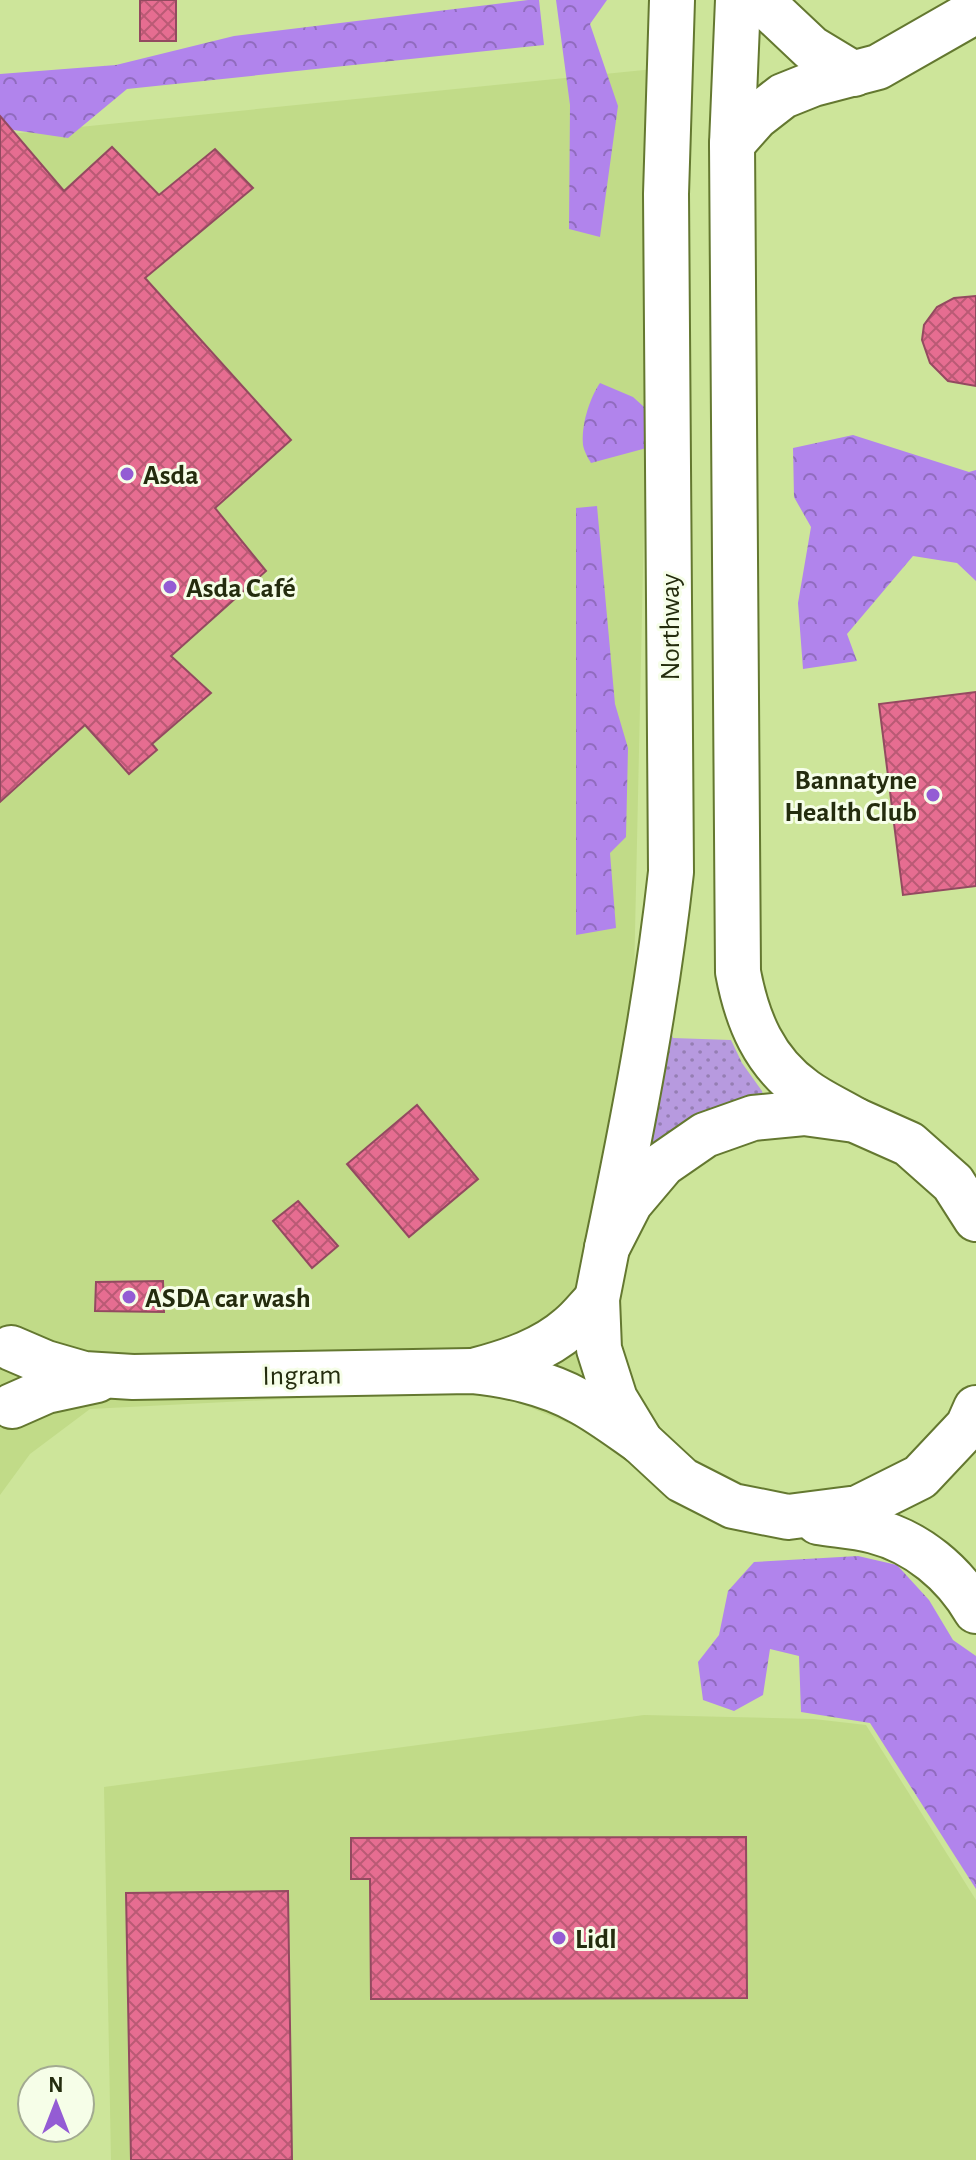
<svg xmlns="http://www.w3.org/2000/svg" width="976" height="2160" font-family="'Alegreya Sans',sans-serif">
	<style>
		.built { fill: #c1db88 }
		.grass { fill: url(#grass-dots) }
		.forest { fill: url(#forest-crowns) }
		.building { fill: url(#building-cross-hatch); stroke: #934a60; stroke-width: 2 }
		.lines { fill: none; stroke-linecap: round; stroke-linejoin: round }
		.minor-casing { stroke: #647830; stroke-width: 48 }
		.tertiary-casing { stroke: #647830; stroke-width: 48 }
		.minor { stroke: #fff; stroke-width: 44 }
		.tertiary { stroke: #fff; stroke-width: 44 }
		.poi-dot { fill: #945cd4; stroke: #f6fee8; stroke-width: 3 }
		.labels { text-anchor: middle; stroke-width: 6; stroke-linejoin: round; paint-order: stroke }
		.poi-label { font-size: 28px; font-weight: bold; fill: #242c0e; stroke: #f6fee8; text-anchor: start }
		.street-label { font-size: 28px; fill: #242c0e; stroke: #f6fee8 }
	</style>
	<defs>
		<pattern id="grass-dots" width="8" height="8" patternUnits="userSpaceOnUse" patternTransform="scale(2)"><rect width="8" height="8" fill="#b79adf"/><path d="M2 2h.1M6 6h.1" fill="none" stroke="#957eb3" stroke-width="1.8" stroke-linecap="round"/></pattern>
		<pattern id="forest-crowns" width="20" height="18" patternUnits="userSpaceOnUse" patternTransform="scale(2)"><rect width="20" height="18" fill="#b184ec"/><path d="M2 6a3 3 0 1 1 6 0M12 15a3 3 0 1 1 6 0" fill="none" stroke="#906cbe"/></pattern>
		<pattern id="building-cross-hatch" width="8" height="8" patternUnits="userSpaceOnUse" patternTransform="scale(2)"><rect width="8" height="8" fill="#e66d91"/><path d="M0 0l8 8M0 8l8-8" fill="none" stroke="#ba5a75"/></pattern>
	</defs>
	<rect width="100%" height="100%" fill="#cde59a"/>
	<!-- built -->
	<g class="built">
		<polygon points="654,69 634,978 606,1140 587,1431 486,1389 90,1409 30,1454 0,1495 0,135"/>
		<polygon points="644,1715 814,1719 866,1725 976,1900 976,2160 111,2160 104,1787"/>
	</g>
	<!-- grass -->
	<polygon class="grass" points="672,1035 673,1038 731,1040 742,1063 762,1091 763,1096 651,1151 649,1143 655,1120"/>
	<!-- forest -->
	<g class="forest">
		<polygon points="528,0 539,0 544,45 127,89 68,138 0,128 0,74 116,65 234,36"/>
		<polygon points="556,0 607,0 590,24 618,106 600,237 569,229 570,105"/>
		<path d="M 600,383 L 633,397 L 653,415 L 654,446 L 591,463 C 588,458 584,451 583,445 C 581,426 589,399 600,383 Z"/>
		<polygon points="853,435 969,472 976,470 976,581 957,563 913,556 847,634 857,661 803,669 798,603 811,527 794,497 793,448"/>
		<polygon points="597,506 615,704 628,748 626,837 610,853 616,928 576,935 576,508"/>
		<polygon points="858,1556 897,1565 929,1600 953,1640 976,1656 976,1889 870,1723 801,1712 799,1656 770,1649 763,1695 734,1711 703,1700 698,1662 719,1635 728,1591 754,1562"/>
	</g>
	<!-- building -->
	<g class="building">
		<rect x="140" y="0" width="36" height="41"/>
		<polygon points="0,116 64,191 112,147 159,195 215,149 253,188 145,278 291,440 215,508 266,571 171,656 211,693 152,744 157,750 129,774 85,725 0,802"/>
		<polygon points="976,296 976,386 948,381 930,363 922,340 924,325 937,307 954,298"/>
		<polygon points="976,692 976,886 903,895 879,704"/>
		<polygon points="417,1105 478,1179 409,1237 347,1164"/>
		<polygon points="298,1201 338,1246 312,1268 273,1221"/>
		<polygon points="163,1281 164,1312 95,1311 96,1282"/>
		<polygon points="746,1837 747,1998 371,1999 370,1879 351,1879 351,1838"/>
		<polygon points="288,1891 292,2160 131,2160 126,1893"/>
	</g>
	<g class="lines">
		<!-- minor casing -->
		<g class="minor-casing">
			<g id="minor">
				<polyline points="760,0 811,48 854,74"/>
				<polyline points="732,144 756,117 783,96 813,84 878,67 976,11"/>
				<path d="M 11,1348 L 46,1363 L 84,1374 L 133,1377 L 471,1371 C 508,1375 545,1382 579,1401 C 600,1412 621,1428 641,1442"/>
				<path d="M 477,1370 C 510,1361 544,1350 570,1327 C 580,1319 588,1308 597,1299"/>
				<polyline points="12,1406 46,1391 97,1380"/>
			</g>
		</g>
		<!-- tertiary casing -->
		<g class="tertiary-casing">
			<g id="tertiary">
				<path d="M 738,0 L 732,144 L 738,972 C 747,1020 764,1062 805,1091 C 820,1102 838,1110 855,1120"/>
				<polyline points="976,1219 953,1183 909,1144 855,1120 804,1113 753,1118 705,1135 663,1164 630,1203 607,1248 597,1299 599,1349 615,1399 641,1442 682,1480 733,1506 788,1517 858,1508 920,1477 968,1426 976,1408"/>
				<path d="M 607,1248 C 633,1123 657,999 671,872 L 666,194 L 672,0"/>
				<path d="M 818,1522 C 836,1525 856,1526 874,1531 C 917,1542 954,1573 976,1611"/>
			</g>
		</g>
		<!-- minor -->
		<use href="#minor" class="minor"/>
		<!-- tertiary -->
		<use href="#tertiary" class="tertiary"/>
	</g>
	<!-- markers -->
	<g class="poi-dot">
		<circle cx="127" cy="474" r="8"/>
		<circle cx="170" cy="587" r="8"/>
		<circle cx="933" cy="795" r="8"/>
		<circle cx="129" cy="1297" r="8"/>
		<circle cx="559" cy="1938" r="8"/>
	</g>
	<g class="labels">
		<!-- poi labels -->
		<g class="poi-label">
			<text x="143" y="484">Asda</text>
			<text x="186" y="597">Asda Café</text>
			<text x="917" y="789" text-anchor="end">Bannatyne<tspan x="917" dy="32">Health Club</tspan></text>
			<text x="145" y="1307">ASDA car wash</text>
			<text x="575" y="1948">Lidl</text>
		</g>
		<!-- street labels -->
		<g class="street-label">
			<text transform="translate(669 627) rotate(-90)" y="10">Northway</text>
			<text transform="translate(302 1374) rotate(-1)" y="10">Ingram</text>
		</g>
	</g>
	<!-- north arrow -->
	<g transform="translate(56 2104)"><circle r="38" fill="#f6fee8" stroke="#a2aa91" stroke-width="2"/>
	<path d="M0-6L14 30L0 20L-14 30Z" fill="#945cd4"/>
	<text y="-12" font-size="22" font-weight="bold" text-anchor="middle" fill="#242c0e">N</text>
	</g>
</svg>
